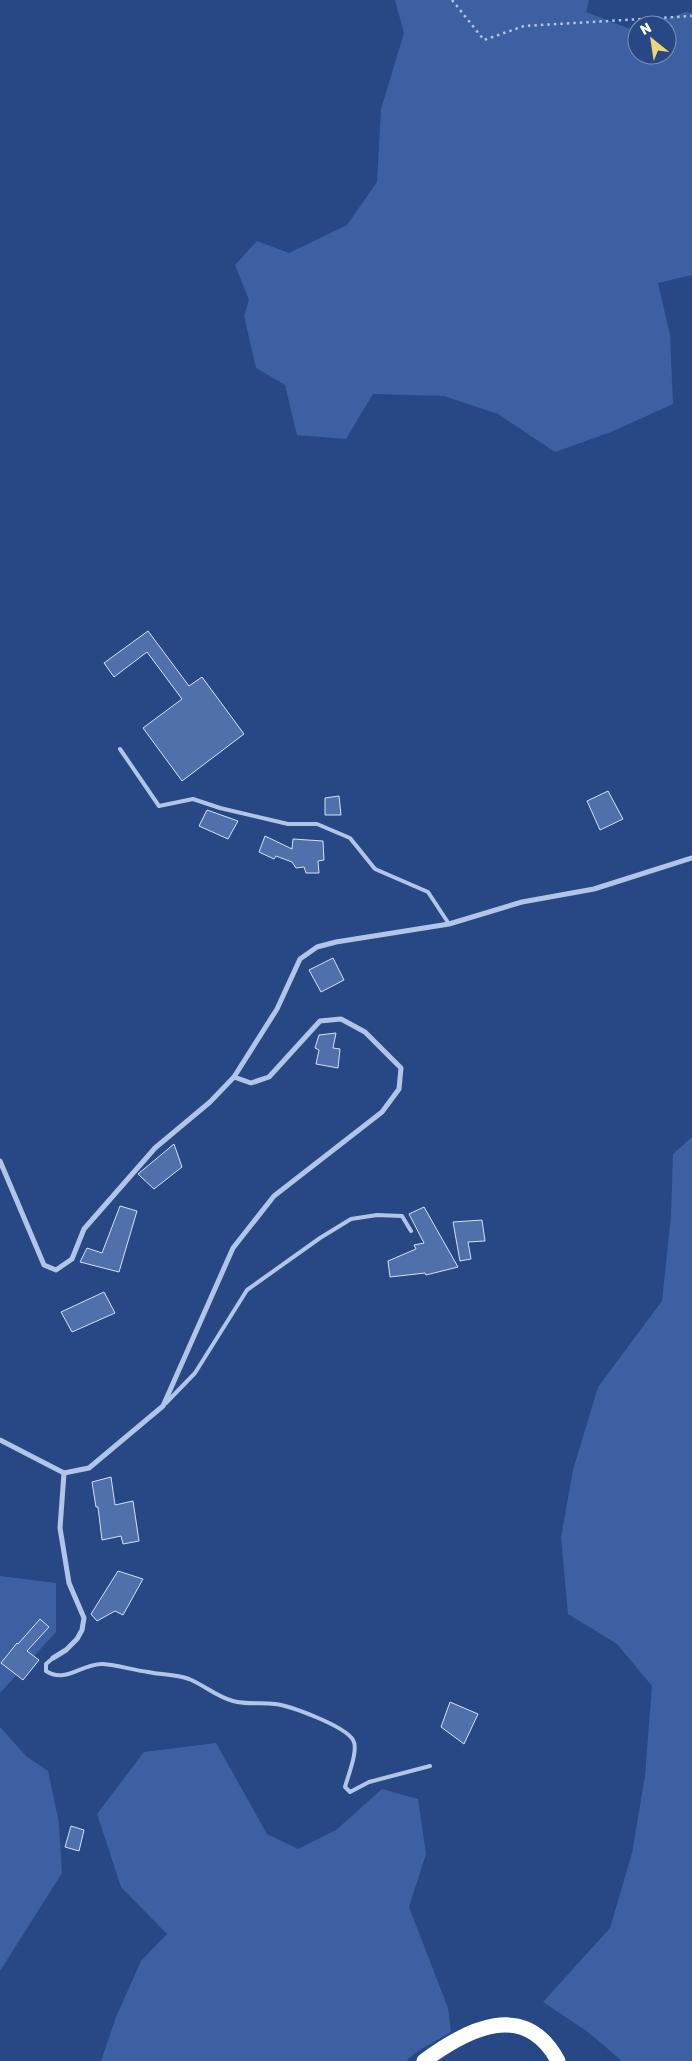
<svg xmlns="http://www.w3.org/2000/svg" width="692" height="2061" font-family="Rubik,sans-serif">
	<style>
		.green { fill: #3c60a1 }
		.building { fill: #5070ac; stroke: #d5e1f6 }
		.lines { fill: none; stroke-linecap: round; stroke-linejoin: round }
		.path { stroke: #b1c5e7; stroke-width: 2.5; stroke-dasharray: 2.5 4; stroke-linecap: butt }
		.lane { stroke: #b1c5e7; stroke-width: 4 }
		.street { stroke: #b1c5e7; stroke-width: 5 }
		.highway { stroke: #fff; stroke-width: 15 }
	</style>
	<rect width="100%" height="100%" fill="#274884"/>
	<!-- green -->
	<g class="green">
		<polygon points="395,0 589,0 586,12 633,30 637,29 637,55 667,55 667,25 648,25 686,12 692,13 692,275 658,283 670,335 673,404 611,432 555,452 498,414 444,396 373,394 346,439 297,435 285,385 256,368 244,316 249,300 235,265 257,241 289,253 347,225 377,182 381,109 404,33"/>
		<polygon points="692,1137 692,2061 622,2061 588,2032 543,2002 610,1928 632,1853 645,1776 652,1686 617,1644 568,1614 561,1537 573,1470 598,1387 662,1301 671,1216 673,1154"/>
		<polygon points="0,1576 56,1583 56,1632 0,1693"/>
		<polygon points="0,1727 26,1756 48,1771 59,1823 62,1873 0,1971"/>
		<polygon points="216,1743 267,1834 298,1849 336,1830 382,1789 418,1799 426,1854 409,1907 448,2008 451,2032 418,2051 406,2061 101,2061 116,2017 141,1961 167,1934 121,1887 97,1814 144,1752"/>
	</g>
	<!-- building -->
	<g class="building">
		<polygon points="148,631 189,686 202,677 244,734 182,781 143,728 182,699 147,652 114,677 104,663"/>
		<polygon points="608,791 623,819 600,830 587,801"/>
		<polygon points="339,796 341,815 325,815 325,798"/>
		<polygon points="207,810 238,821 228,839 199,826"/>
		<polygon points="265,836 292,849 293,839 323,841 324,860 318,861 319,873 306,873 304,867 296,868 292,862 276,856 274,859 259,852"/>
		<polygon points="333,958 344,980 321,992 309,970"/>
		<polygon points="336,1033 333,1048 340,1049 338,1068 316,1064 319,1050 315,1048 319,1035"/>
		<polygon points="174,1144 182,1167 154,1189 138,1174"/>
		<polygon points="120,1206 137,1211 119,1272 80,1262 87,1248 102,1253"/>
		<polygon points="424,1207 458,1267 426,1275 425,1273 390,1277 388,1261 416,1249 414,1245 424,1243 409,1214"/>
		<polygon points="482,1220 485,1241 468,1242 471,1259 460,1261 453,1222"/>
		<polygon points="104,1292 115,1313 72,1332 61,1312"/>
		<polygon points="111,1477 115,1505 133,1501 139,1541 123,1544 121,1536 102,1540 98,1507 96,1507 92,1482"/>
		<polygon points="118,1571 143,1579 123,1615 115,1611 97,1621 91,1614"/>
		<polygon points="40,1619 49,1627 27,1651 39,1660 23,1680 1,1663 17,1643 18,1644"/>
		<polygon points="450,1702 478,1714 464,1744 441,1727"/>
		<polygon points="71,1826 84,1830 79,1851 65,1847"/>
	</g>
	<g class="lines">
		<!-- path -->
		<polyline class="path" points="452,0 484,40 524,26 692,16"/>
		<!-- lane -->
		<g class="lane">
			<polyline points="120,749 159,806 193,799 220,808 288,824 317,824 350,838 375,869 428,892 449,924"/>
			<polyline points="166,1403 195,1373 247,1290 320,1238 351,1219 377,1215 402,1216 411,1231"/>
			<path d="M 53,1658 L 46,1664 L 46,1671 C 66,1684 82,1663 103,1664 C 118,1665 132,1670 148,1672 C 162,1675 175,1674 189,1679 C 204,1685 217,1697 233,1701 C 247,1705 261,1702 275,1704 C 291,1706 345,1726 353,1740 C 359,1749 348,1776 345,1787 L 350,1792 L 369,1782 L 430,1766"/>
		</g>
		<!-- street -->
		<g class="street">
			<polyline points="0,1161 44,1265 56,1270 72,1259 84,1229 155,1148 210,1102 234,1077"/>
			<polyline points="0,1440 64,1473 89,1468 163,1406 233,1248 274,1196 382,1112 399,1089 401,1068 365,1032 341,1019 320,1021 269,1077 251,1083 234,1077 277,1009 300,959 317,947 336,942 449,924 522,902 594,889 692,858"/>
			<polyline points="53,1658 66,1650 77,1639 82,1630 84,1618 69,1583 60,1528 64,1473"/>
		</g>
		<!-- highway -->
		<path class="highway" d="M 424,2061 C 467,2029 525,1999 558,2061"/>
	</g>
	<!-- north arrow -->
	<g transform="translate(652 40) rotate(330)"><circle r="24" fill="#274884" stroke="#7d91b5"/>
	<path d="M0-4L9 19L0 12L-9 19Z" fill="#efd777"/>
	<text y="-8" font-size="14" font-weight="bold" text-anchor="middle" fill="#ffffff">N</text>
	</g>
</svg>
